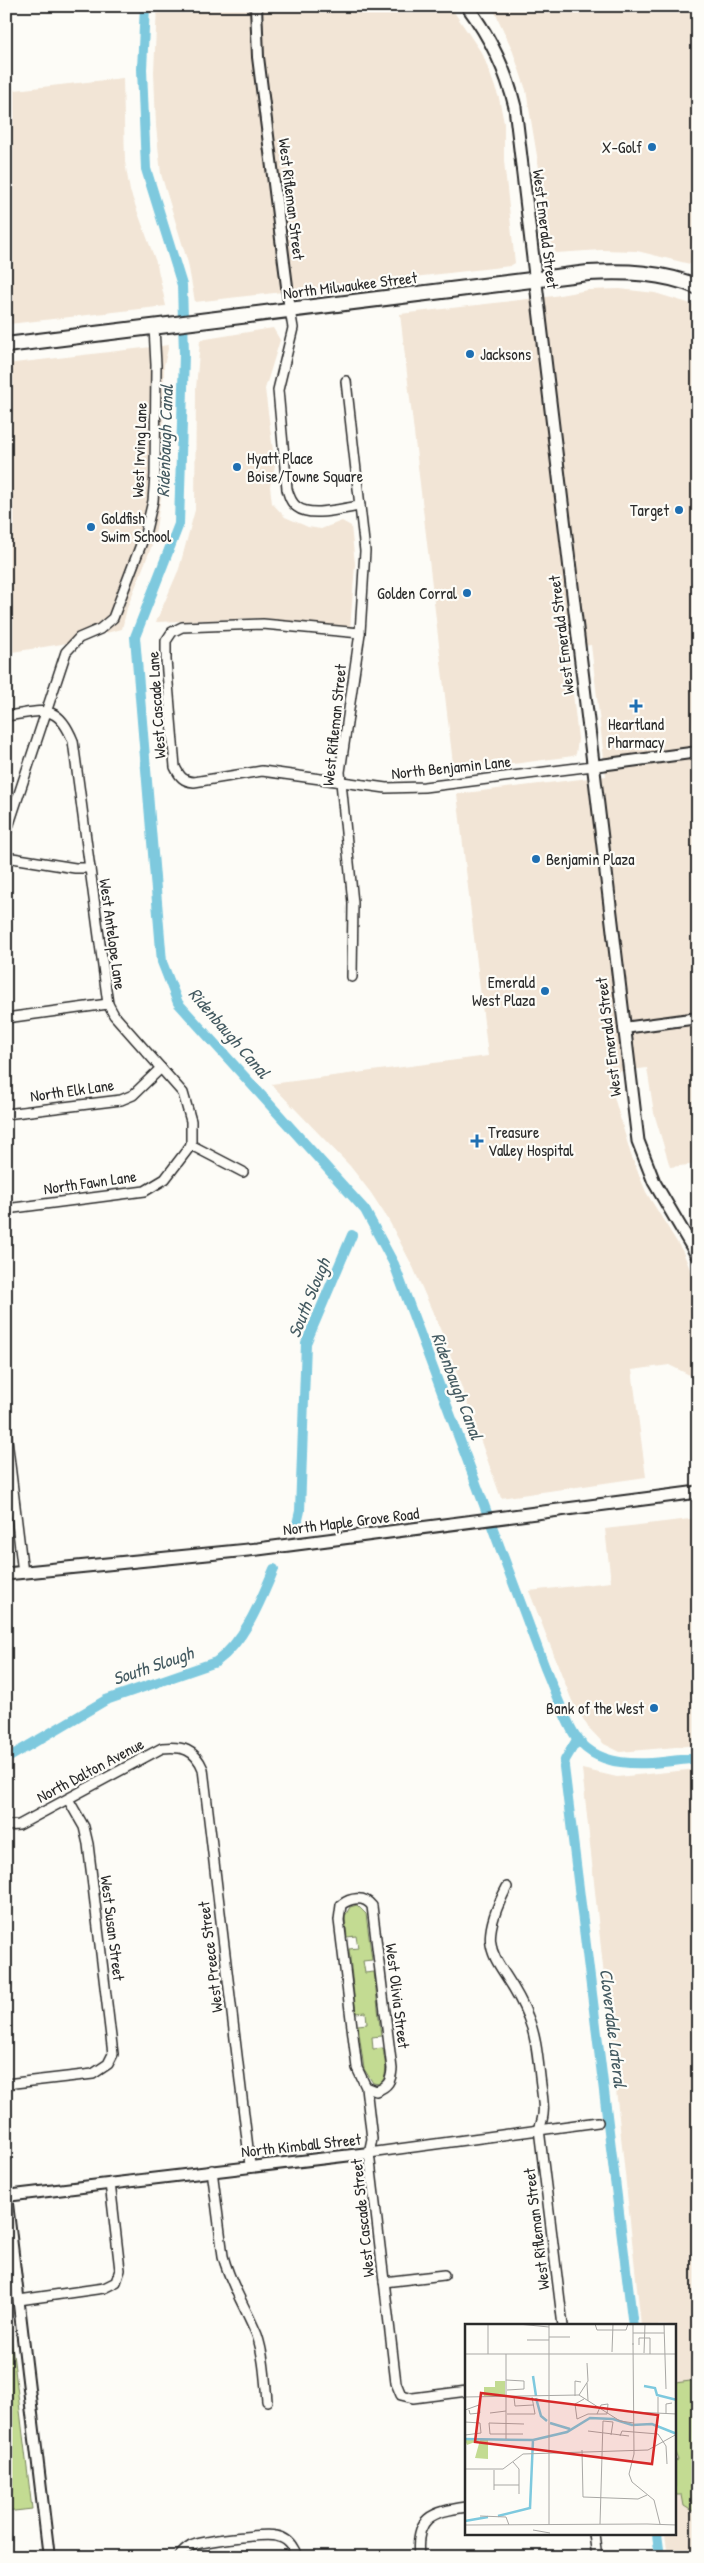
<svg xmlns="http://www.w3.org/2000/svg" width="704" height="2563" font-family="'Patrick Hand',sans-serif">
	<style>
		.built { fill: #f2e5d6 }
		.green { fill: #c3db92; stroke: #77835e }
		.lines { fill: none; stroke-linecap: round; stroke-linejoin: round }
		.canal { stroke: #7ec9de; stroke-width: 10 }
		.minor-casing { stroke: #2b2b2b; stroke-width: 12 }
		.tertiary-casing { stroke: #2b2b2b; stroke-width: 14 }
		.secondary-casing { stroke: #2b2b2b; stroke-width: 15 }
		.primary-casing { stroke: #2b2b2b; stroke-width: 18 }
		.minor { stroke: #fdfcf7; stroke-width: 9 }
		.tertiary { stroke: #fdfcf7; stroke-width: 10 }
		.secondary { stroke: #fdfcf7; stroke-width: 11 }
		.primary { stroke: #fdfcf7; stroke-width: 14 }
		.poi-dot { fill: #1f6fb2; stroke: #fdfcf7; stroke-width: 2 }
		.labels { text-anchor: middle; stroke-width: 4.5; stroke-linejoin: round; paint-order: stroke }
		.poi-label { font-size: 16px; fill: #2b2b2b; stroke: #fdfcf7; text-anchor: end }
		.street-label { font-size: 16px; fill: #2b2b2b; stroke: #fdfcf7 }
		.water-label { font-size: 18px; font-style: italic; fill: #445a61; stroke: #fdfcf7 }
		.inset-river { fill: none; stroke: #7ec9de; stroke-width: 2.5 }
		.inset-road { fill: none; stroke: #a9a8a5; stroke-width: 1 }
		.view { fill: #d62828; fill-opacity: 0.15; stroke: #d62828; stroke-width: 2.5 }
		.inset-edge { fill: none; stroke: #2b2b2b; stroke-width: 2.5 }
	</style>
	<rect width="100%" height="100%" fill="#fdfcf7"/>
	<filter id="ink" filterUnits="userSpaceOnUse"><feTurbulence type="fractalNoise" baseFrequency=".02" numOctaves="2"/><feDisplacementMap in="SourceGraphic" scale="10" xChannelSelector="R" yChannelSelector="G"/><feConvolveMatrix kernelMatrix="1 2 1 2 8 2 1 2 1" color-interpolation-filters="sRGB"/></filter>
	<g filter="url(#ink)">
		<!-- built -->
		<g class="built">
			<polygon points="157,6 450,6 483,55 499,98 504,123 504,161 515,263 510,266 195,302 188,263 161,174 156,126 154,72"/>
			<polygon points="492,6 698,6 698,266 637,251 601,250 556,253 552,246 526,90 512,49"/>
			<polygon points="123,78 125,162 130,191 157,265 166,306 9,324 6,302 6,91"/>
			<polygon points="620,289 655,293 698,306 698,1164 670,1167 654,1113 647,1068 607,1073 631,1155 646,1192 683,1252 698,1289 698,1379 669,1365 632,1370 646,1477 501,1498 444,1338 413,1267 388,1219 371,1193 350,1166 271,1084 488,1056 457,794 606,776 591,645 568,648 578,739 576,754 573,756 454,772 400,314 554,296 588,290"/>
			<polygon points="273,328 280,340 265,389 275,466 270,486 272,503 285,517 308,527 321,529 342,521 351,526 355,564 350,630 265,618 156,622 179,569 195,510 196,389 200,340"/>
			<polygon points="169,345 164,365 163,485 154,540 127,608 122,629 62,644 6,653 6,364"/>
			<polygon points="698,1518 698,1745 620,1752 604,1744 588,1727 572,1701 529,1591 611,1582 605,1529"/>
			<polygon points="582,1769 617,1777 698,1769 698,2557 668,2557 665,2534 675,2534 675,2326 641,2325"/>
		</g>
		<!-- green -->
		<g class="green">
			<path d="M 357,1905 L 366,1914 L 372,1960 L 363,1961 L 365,1973 L 374,1972 L 381,2036 L 372,2037 L 373,2049 L 383,2048 C 384,2060 390,2076 379,2084 L 373,2083 L 364,2069 L 358,2025 L 367,2024 L 366,2012 L 356,2013 L 349,1949 L 358,1948 L 356,1936 L 347,1937 L 345,1916 L 350,1907 Z"/>
			<polygon points="6,2296 32,2509 6,2512"/>
			<polygon points="698,2380 698,2510 692,2511 684,2506 682,2495 675,2495 675,2461 678,2460 675,2453 675,2383"/>
		</g>
		<g class="lines">
			<!-- canal -->
			<g class="canal">
				<path d="M 145,6 L 142,69 L 146,169 L 182,285 L 184,354 L 179,524 L 135,637 L 162,962 L 178,1003 L 365,1210 L 394,1264 L 545,1668 C 554,1689 562,1712 573,1732 C 597,1776 658,1762 698,1758"/>
				<polyline points="297,1524 300,1511 306,1343 352,1235"/>
				<polyline points="578,1738 565,1760 564,1767 633,2326"/>
				<path d="M 6,1759 L 106,1700 L 216,1662 C 245,1641 260,1602 274,1569"/>
				<polyline points="657,2534 660,2557"/>
			</g>
			<!-- minor casing -->
			<g class="minor-casing">
				<g id="minor">
					<path d="M 290,310 L 293,328 L 278,390 L 287,489 C 289,496 291,503 297,507 C 311,518 343,508 360,506"/>
					<polyline points="346,381 365,551 360,633 340,772 353,903 352,977"/>
					<path d="M 360,633 L 263,624 L 182,627 L 172,632 L 166,641 L 166,660 L 175,767 C 180,777 183,781 194,782 L 262,771 L 386,788 L 424,787 L 593,766"/>
					<path d="M 6,716 C 42,712 57,701 73,741 L 108,1004 L 114,1015 L 183,1093 L 191,1121 L 191,1145"/>
					<polyline points="6,833 66,652 79,638 100,629 113,618 145,534 153,501 155,475 156,365 154,327"/>
					<polyline points="6,857 75,868 90,868"/>
					<polyline points="6,1018 108,1004"/>
					<polyline points="6,1114 121,1100 133,1095 161,1068"/>
					<polyline points="191,1145 243,1172"/>
					<polyline points="6,1209 145,1191 165,1179 191,1145"/>
					<polyline points="6,1431 23,1573"/>
					<path d="M 6,1826 L 19,1825 L 162,1748 C 182,1746 195,1749 203,1769 L 250,2165"/>
					<path d="M 507,1887 C 469,1959 505,1957 528,2017 C 537,2038 538,2062 541,2085 C 543,2101 546,2114 539,2129 L 563,2326"/>
					<polyline points="6,2084 93,2074 108,2064 113,2054 88,1844 84,1827 68,1799"/>
					<path d="M 366,2087 L 376,2091 C 388,2087 391,2081 392,2069 L 372,1906 C 364,1895 350,1898 341,1905 L 339,1920 L 357,2068 L 366,2087 L 372,2139 L 369,2153 L 396,2383 L 401,2395 L 413,2398 L 467,2391"/>
					<polyline points="369,2153 598,2122"/>
					<path d="M 212,2170 L 223,2256 C 230,2284 246,2308 257,2335 C 264,2356 265,2379 267,2401"/>
					<polyline points="384,2282 444,2275"/>
					<polyline points="19,2300 104,2288 116,2282 120,2270 110,2183"/>
					<polyline points="594,2534 597,2557"/>
					<path d="M 179,2557 C 182,2553 186,2549 191,2546 C 202,2541 264,2533 276,2536 C 288,2538 294,2547 297,2557"/>
					<path d="M 419,2557 C 415,2517 431,2512 467,2507"/>
				</g>
			</g>
			<!-- tertiary casing -->
			<g class="tertiary-casing">
				<g id="tertiary">
					<polyline points="256,6 258,57 290,310"/>
					<polyline points="593,766 698,752"/>
					<polyline points="624,1028 698,1018"/>
					<polyline points="6,2195 49,2557"/>
					<polyline points="6,2196 369,2153"/>
				</g>
			</g>
			<!-- secondary casing -->
			<g class="secondary-casing">
				<g id="secondary">
					<path d="M 467,6 C 490,37 506,69 515,107 L 638,1141 L 654,1182 L 698,1257"/>
					<polyline points="6,1574 258,1549 698,1492"/>
				</g>
			</g>
			<!-- primary casing -->
			<g class="primary-casing">
				<path id="primary" d="M 6,345 L 588,273 C 625,271 663,272 698,287"/>
			</g>
			<!-- minor -->
			<use href="#minor" class="minor"/>
			<!-- tertiary -->
			<use href="#tertiary" class="tertiary"/>
			<!-- secondary -->
			<use href="#secondary" class="secondary"/>
			<!-- primary -->
			<use href="#primary" class="primary"/>
		</g>
	</g>
	<!-- markers -->
	<g class="poi-dot">
		<circle cx="652" cy="147" r="5"/>
		<circle cx="470" cy="354" r="5"/>
		<circle cx="237" cy="467" r="5"/>
		<circle cx="679" cy="510" r="5"/>
		<circle cx="91" cy="527" r="5"/>
		<circle cx="467" cy="593" r="5"/>
		<path d="M633.5 698.5h5v5h5v5h-5v5h-5v-5h-5v-5h5z"/>
		<circle cx="536" cy="859" r="5"/>
		<circle cx="545" cy="991" r="5"/>
		<path d="M474.5 1133.5h5v5h5v5h-5v5h-5v-5h-5v-5h5z"/>
		<circle cx="654" cy="1708" r="5"/>
	</g>
	<g class="labels">
		<!-- poi labels -->
		<g class="poi-label">
			<text x="642" y="153">X-Golf</text>
			<text x="480" y="360" text-anchor="start">Jacksons</text>
			<text x="247" y="464" text-anchor="start">Hyatt Place<tspan x="247" dy="18">Boise/Towne Square</tspan></text>
			<text x="669" y="516">Target</text>
			<text x="101" y="524" text-anchor="start">Goldfish<tspan x="101" dy="18">Swim School</tspan></text>
			<text x="457" y="599">Golden Corral</text>
			<text x="636" y="730" text-anchor="middle">Heartland<tspan x="636" dy="18">Pharmacy</tspan></text>
			<text x="546" y="865" text-anchor="start">Benjamin Plaza</text>
			<text x="535" y="988">Emerald<tspan x="535" dy="18">West Plaza</tspan></text>
			<text x="488" y="1138" text-anchor="start">Treasure<tspan x="488" dy="18">Valley Hospital</tspan></text>
			<text x="644" y="1714">Bank of the West</text>
		</g>
		<!-- street labels -->
		<g class="street-label">
			<text transform="translate(292 199) rotate(83)" y="6">West Rifleman Street</text>
			<text transform="translate(546 229) rotate(83)" y="6">West Emerald Street</text>
			<text transform="translate(350 285) rotate(-7)" y="6">North Milwaukee Street</text>
			<text transform="translate(139 450) rotate(-88)" y="6">West Irving Lane</text>
			<text transform="translate(561 635) rotate(-97)" y="6">West Emerald Street</text>
			<text transform="translate(156 705) rotate(-94)" y="6">West Cascade Lane</text>
			<text transform="translate(334 725) rotate(-84)" y="6">West Rifleman Street</text>
			<text transform="translate(451 767) rotate(-6)" y="6">North Benjamin Lane</text>
			<text transform="translate(113 934) rotate(82)" y="6">West Antelope Lane</text>
			<text transform="translate(608 1037) rotate(-97)" y="6">West Emerald Street</text>
			<text transform="translate(72 1090) rotate(-8)" y="6">North Elk Lane</text>
			<text transform="translate(90 1182) rotate(-8)" y="6">North Fawn Lane</text>
			<text transform="translate(351 1521) rotate(-7)" y="6">North Maple Grove Road</text>
			<text transform="translate(90 1770) rotate(-28)" y="6">North Dalton Avenue</text>
			<text transform="translate(113 1928) rotate(83)" y="6">West Susan Street</text>
			<text transform="translate(210 1957) rotate(-97)" y="6">West Preece Street</text>
			<text transform="translate(398 1996) rotate(83)" y="6">West Olivia Street</text>
			<text transform="translate(301 2145) rotate(-6)" y="6">North Kimball Street</text>
			<text transform="translate(362 2218) rotate(-96)" y="6">West Cascade Street</text>
			<text transform="translate(536 2229) rotate(-97)" y="6">West Rifleman Street</text>
		</g>
		<!-- water labels -->
		<g class="water-label">
			<text transform="translate(165 441) rotate(-88)" y="6">Ridenbaugh Canal</text>
			<text transform="translate(229 1033) rotate(49)" y="6">Ridenbaugh Canal</text>
			<text transform="translate(309 1298) rotate(-68)" y="6">South Slough</text>
			<text transform="translate(457 1386) rotate(69)" y="6">Ridenbaugh Canal</text>
			<text transform="translate(153 1666) rotate(-19)" y="6">South Slough</text>
			<text transform="translate(613 2028) rotate(83)" y="6">Cloverdale Lateral</text>
		</g>
	</g>
	<!-- overview -->
	<g transform="translate(465 2324)">
		<rect width="211" height="211" fill="#fdfcf7"/>
		<path d="M 30,57 L 40,57 L 40,72 L 19,72 L 19,63 L 30,63 ZM 0,116 L 23,116 L 23,135 L 10,134 L 15,116 L 2,121 Z" fill="#c3db92"/>
		<path class="inset-river" d="M 68,52 L 71,72M 179,62 L 190,64 L 192,71 L 212,76M 71,74 L 76,92 L 82,97M 85,99 L 105,105M 0,115 L 68,116M 33,192 L 65,184 L 68,116 L 102,108 L 125,94 L 148,95 L 167,101 L 187,100 L 212,110M 0,197 L 23,193"/>
		<path class="inset-road" d="M 23,0 L 23,30M 53,0 L 84,3M 84,0 L 84,201M 130,0 L 132,6 L 161,6 L 163,0M 168,0 L 191,0M 199,0 L 201,65M 168,9 L 199,9M 84,13 L 105,13M 62,16 L 84,16M 168,19 L 169,130 L 164,150 L 167,158 L 189,176 L 195,200M 168,21 L 168,0M 174,21 L 174,14 L 185,14 L 185,30M 147,28 L 148,0M 179,29 L 180,0M 0,30 L 166,30M 41,30 L 41,115M 166,30 L 212,30M 41,56 L 59,57 L 59,65 L 42,66M 122,59 L 123,77M 114,71 L 123,57 L 122,39M 110,72 L 110,57 L 116,58M 0,73 L 114,71 L 155,97 L 169,99M 49,73 L 50,82 L 68,81M 193,73 L 193,90M 0,86 L 14,81 L 15,89 L 5,90 L 4,86M 169,88 L 212,90M 25,89 L 41,87M 42,90 L 70,90 L 67,73M 201,90 L 201,80 L 207,79M 112,95 L 123,90 L 142,90 L 143,80 L 136,81 L 132,90M 112,95 L 110,80 L 119,75M 0,98 L 15,99 L 16,109 L 0,111M 123,107 L 164,112M 58,110 L 25,110 L 24,99 L 59,100M 155,112 L 157,107 L 193,110 L 201,122 L 202,140M 117,126 L 118,173 L 173,175 L 182,171M 48,138 L 54,145 L 54,170M 0,145 L 38,145 L 58,130 L 183,126 L 212,110M 29,146 L 29,166M 29,161 L 54,161M 15,192 L 41,193 L 44,201M 135,200 L 138,97 L 148,98 L 146,111M 182,200 L 212,201M 0,201 L 182,200M 68,206 L 85,209"/>
		<path class="view" d="M 16,69 L 193,91 L 187,140 L 10,118 Z"/>
		<rect width="211" height="211" class="inset-edge"/>
	</g>
	<!-- margin -->
	<rect width="704" height="2563" fill="none" stroke="#fdfcf7" stroke-width="25"/>
	<rect x="12" y="12" width="679" height="2538" fill="none" stroke="#2b2b2b" stroke-width="2" filter="url(#ink)"/>
</svg>
